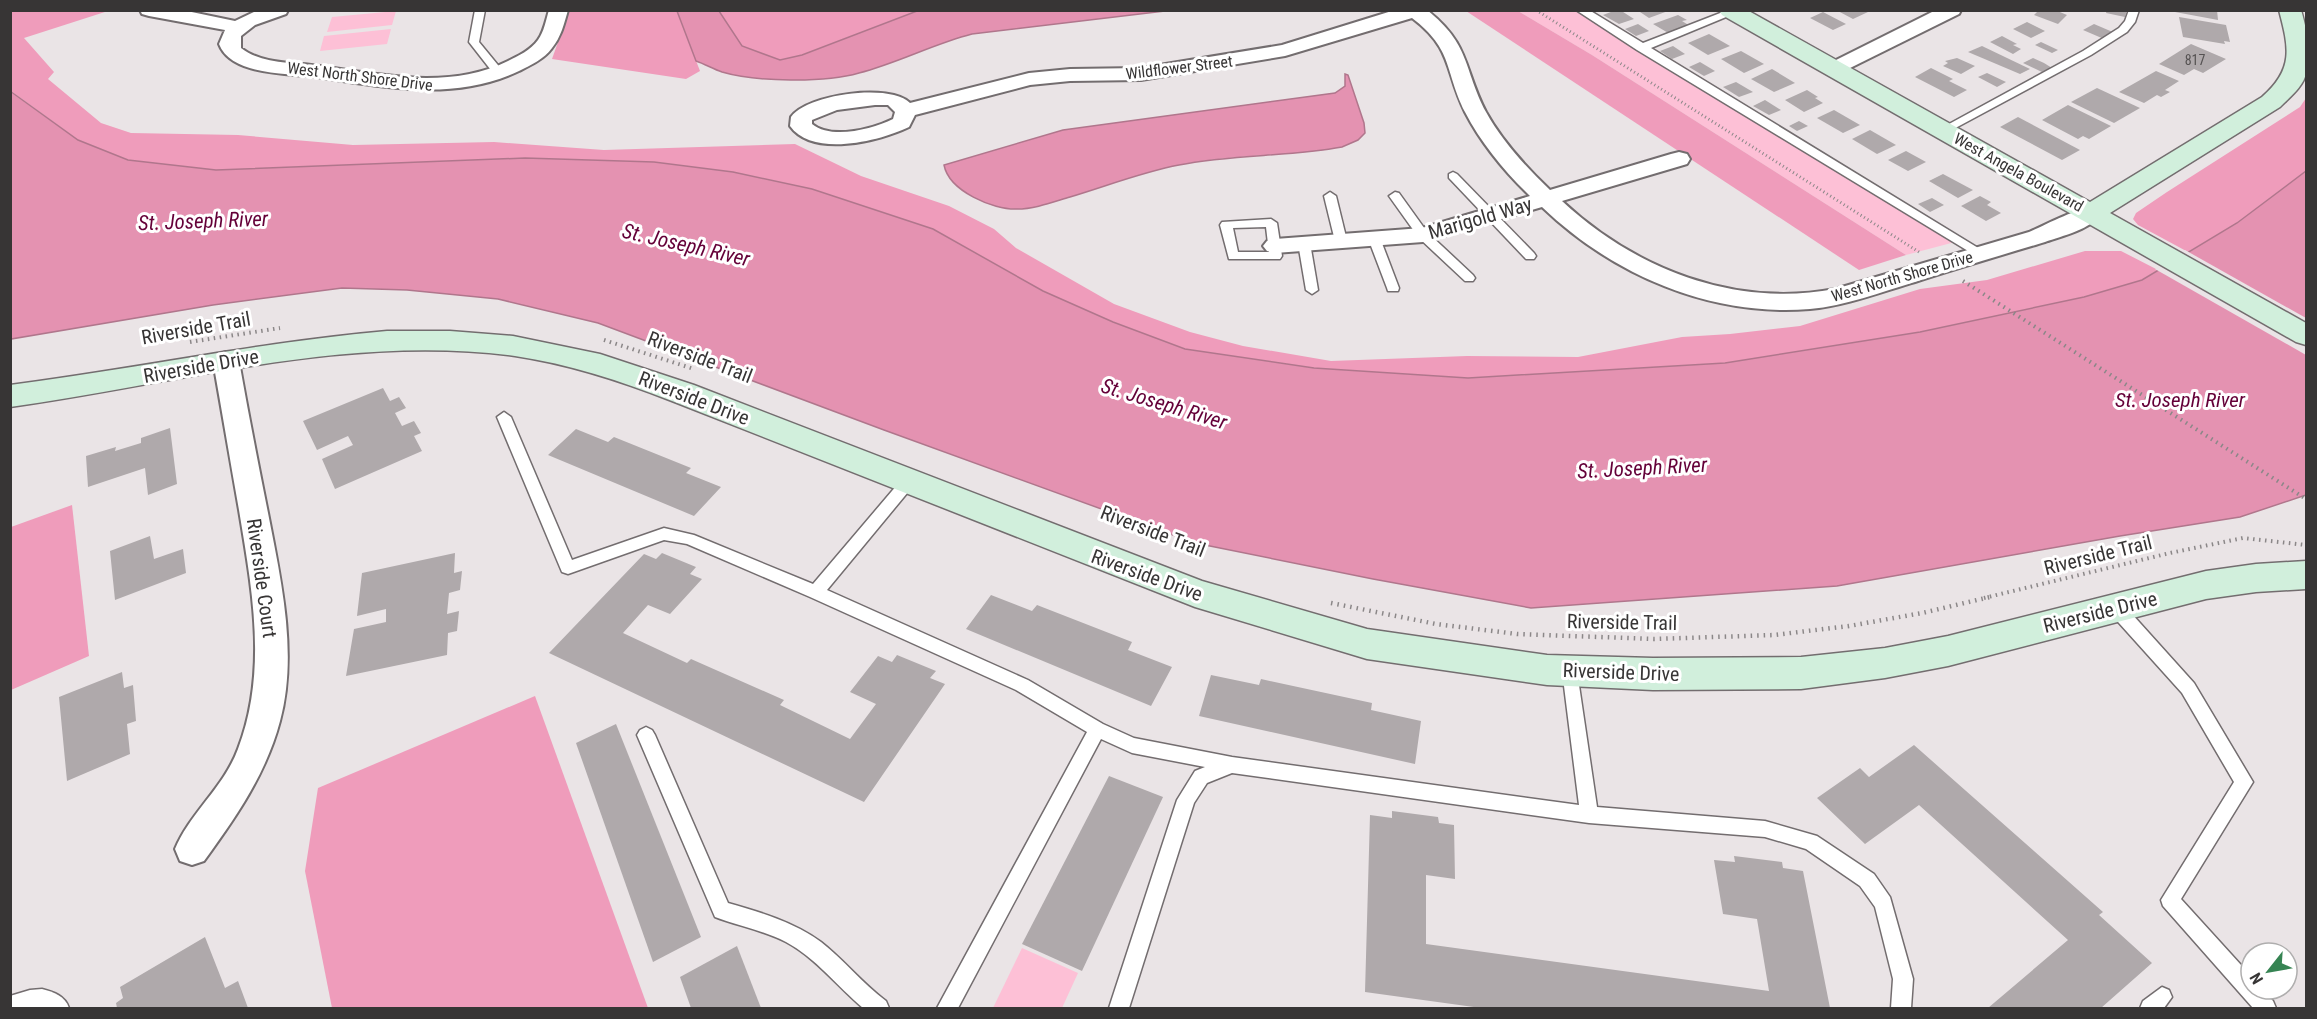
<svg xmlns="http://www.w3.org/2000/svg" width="2317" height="1019" font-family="'Roboto Condensed',sans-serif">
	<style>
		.green { fill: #fdc0d6 }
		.forest { fill: #ef9cbb }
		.water { fill: #e492b1; stroke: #b0768c; stroke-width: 1.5 }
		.pier { fill: #eae4e6 }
		.building { fill: #afa9ab }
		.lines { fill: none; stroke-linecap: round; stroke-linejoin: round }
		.lane-casing { stroke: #736d6f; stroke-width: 3 }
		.street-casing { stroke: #736d6f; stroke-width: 4 }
		.secondary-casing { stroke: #736d6f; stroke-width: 3 }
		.path-far2 { stroke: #8b8788; stroke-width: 3; stroke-dasharray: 1 3; stroke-linecap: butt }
		.path-far1 { stroke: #8b8788; stroke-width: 4; stroke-dasharray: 1.5 4.5; stroke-linecap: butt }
		.path { stroke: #8b8788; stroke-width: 4.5; stroke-dasharray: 1.5 5; stroke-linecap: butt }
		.lane { fill: #fff; fill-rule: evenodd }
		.street { fill: #fff; fill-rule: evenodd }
		.secondary { fill: #d1efdc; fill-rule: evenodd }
		.labels { text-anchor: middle; stroke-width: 6; stroke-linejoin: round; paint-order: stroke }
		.far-number-label { font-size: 14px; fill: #555252 }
		.far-street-label { font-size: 16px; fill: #373535; stroke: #fff }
		.street-label { font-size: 20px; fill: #373535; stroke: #fff }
		.water-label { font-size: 21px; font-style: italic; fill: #640038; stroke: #fff }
	</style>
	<rect width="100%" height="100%" fill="#eae4e6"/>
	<!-- green -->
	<g class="green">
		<polygon points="396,11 392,25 327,32 332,17"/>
		<polygon points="1518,11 1577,11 1643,54 1955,242 1906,255 1592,55"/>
		<polygon points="391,29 387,44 320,51 324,36"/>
		<polygon points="1022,948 1078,973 1062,1008 993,1008"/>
	</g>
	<!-- forest -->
	<g class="forest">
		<polygon points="10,11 108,11 24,38 54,72 48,79 101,123 131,133 238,135 353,145 494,142 604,150 795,144 861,176 949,206 994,229 1016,248 1114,304 1190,332 1243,346 1331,361 1467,356 1578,357 1682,337 1730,334 1800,326 1920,289 1987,280 2085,251 2121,251 2158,270 2142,280 2084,297 1920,332 1725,363 1468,378 1314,368 1185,349 1113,322 1043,291 933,229 812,189 733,172 654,162 525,158 216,170 127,160 78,140 11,91"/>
		<polygon points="569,11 677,11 700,71 686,79 552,59"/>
		<polygon points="719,11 917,11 802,55 780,60 742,46"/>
		<polygon points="1466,11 1518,11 1592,55 1906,255 1859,270"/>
		<polygon points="2306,98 2306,171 2237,223 2188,252 2138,225 2133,219 2136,213 2167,192 2300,107"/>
		<polygon points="72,505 89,656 11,690 11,527"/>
		<polygon points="535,696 648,1008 332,1008 305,871 318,788"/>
	</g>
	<!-- water -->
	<g class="water">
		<path d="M 677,11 L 719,11 L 742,46 L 780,60 L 802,55 L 917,11 L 1165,11 L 972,34 C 933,44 898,63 859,73 C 825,83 756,82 722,72 C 713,69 705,64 696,61 Z"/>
		<path d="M 1345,74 L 1348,75 L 1364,123 L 1365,133 L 1358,140 L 1342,147 C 1289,157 1233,154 1179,165 C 1142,172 1107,186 1070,197 C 1053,202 1035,209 1017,209 C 993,210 949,191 944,165 L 1063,130 L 1335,93 L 1345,86 Z"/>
		<polygon points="10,91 78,140 128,160 216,170 525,158 654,162 733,172 812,189 933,229 1043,291 1113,322 1185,349 1314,368 1468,378 1725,363 1920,332 2084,297 2142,280 2237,223 2306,171 2306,495 2240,517 2120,536 1837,586 1531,608 1373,579 1195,543 884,430 598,323 498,299 407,290 342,288 213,305 11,339"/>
	</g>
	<!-- pier -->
	<polygon class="pier" points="2185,250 2306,318 2306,355 2155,269"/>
	<!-- building -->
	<g class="building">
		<polygon points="1616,10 1620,10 1634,19 1619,24 1603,15"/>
		<polygon points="1637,10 1668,10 1668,11 1649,18"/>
		<polygon points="1836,10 1864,10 1868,12 1853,19"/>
		<polygon points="2039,10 2055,10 2067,15 2058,24 2034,15"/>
		<polygon points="2107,10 2127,10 2125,17 2106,13"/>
		<polygon points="2176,10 2217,10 2218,20 2175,12"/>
		<polygon points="1823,12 1846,24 1833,30 1810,18"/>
		<polygon points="1678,15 1687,20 1682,21 1690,26 1670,34 1653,24"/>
		<polygon points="2179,17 2226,25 2230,42 2224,41 2225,44 2183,37"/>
		<polygon points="2027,22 2045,31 2031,38 2013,29"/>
		<polygon points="1638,24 1649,31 1636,36 1625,29"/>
		<polygon points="2094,24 2115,33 2104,39 2083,30"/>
		<polygon points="1709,34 1730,46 1708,55 1688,43"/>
		<polygon points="2002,36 2017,44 2013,45 2021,49 2013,54 1990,42"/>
		<polygon points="2041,42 2058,50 2052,53 2035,45"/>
		<polygon points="2191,44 2226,59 2203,73 2194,69 2184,75 2159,64"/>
		<polygon points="1673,46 1685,54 1672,59 1660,51"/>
		<polygon points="1982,46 2030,69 2020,74 1968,52"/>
		<polygon points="1741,51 1764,64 1744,73 1721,59"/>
		<polygon points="1957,58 1975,66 1961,74 1943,66 1948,63 1945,61"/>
		<polygon points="2033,58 2044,63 2052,68 2042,72 2023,63"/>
		<polygon points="1700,62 1715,71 1704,76 1689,67"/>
		<polygon points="1931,68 1953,79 1949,81 1967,90 1954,97 1915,77"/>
		<polygon points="1772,69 1795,83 1774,92 1751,79"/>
		<polygon points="2156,71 2179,81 2165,90 2170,92 2161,97 2157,95 2144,103 2119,92"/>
		<polygon points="1987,73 2006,82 1997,87 1978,77"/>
		<polygon points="1736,82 1753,92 1739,97 1723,87"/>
		<polygon points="2097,88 2140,108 2114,123 2071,102"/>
		<polygon points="1807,90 1818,97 1815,98 1823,103 1804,112 1785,100"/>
		<polygon points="1765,100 1781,110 1769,115 1753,106"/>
		<polygon points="2068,105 2111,126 2089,139 2083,136 2078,139 2042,120"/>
		<polygon points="1834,110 1860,125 1843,133 1817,118"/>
		<polygon points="2018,117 2080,150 2062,160 2000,127"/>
		<polygon points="1799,121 1808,126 1797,131 1789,126"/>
		<polygon points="1870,130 1896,145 1877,154 1852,139"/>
		<polygon points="1906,151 1926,162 1908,171 1888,160"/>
		<polygon points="1943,174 1973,190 1958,198 1929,181"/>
		<polygon points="1980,196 1991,202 1987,205 2001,213 1986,221 1961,206"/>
		<polygon points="1932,198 1944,205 1930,212 1918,204"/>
		<polygon points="383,388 390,401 399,397 406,408 395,413 402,426 414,421 421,433 414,436 422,451 335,489 322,459 353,445 348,436 317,450 303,421"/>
		<polygon points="170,428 177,484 148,495 145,468 88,487 86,456 116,447 115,451 141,443 141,438"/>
		<polygon points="576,429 608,442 614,437 691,468 686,473 721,487 694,516 548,455"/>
		<polygon points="150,536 154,559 183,549 186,573 115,600 110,551"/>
		<polygon points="455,553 454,573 462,571 460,590 449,593 447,614 459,611 457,631 448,633 447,655 346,676 354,629 386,622 386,609 357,616 362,573"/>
		<polygon points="662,553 696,567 690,574 702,579 670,614 648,605 623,633 687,663 691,659 784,700 780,705 850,739 876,704 850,692 878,656 892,662 897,655 936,671 930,678 945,684 864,802 549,653 644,554 656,559"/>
		<polygon points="991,595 1032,611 1037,605 1132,642 1128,650 1172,667 1151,706 966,629"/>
		<polygon points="122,672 124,688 133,685 136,721 127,724 130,754 67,781 59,697"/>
		<polygon points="1211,675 1259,685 1261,679 1372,703 1371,710 1421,721 1415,764 1199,716"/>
		<polygon points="616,724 701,937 653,962 576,743"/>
		<polygon points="1914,745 2103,912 2099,915 2152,963 2101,1008 1988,1008 2068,940 1919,805 1865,844 1817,798 1860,768 1869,777"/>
		<polygon points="1109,776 1163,797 1082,971 1022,944"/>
		<polygon points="1392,811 1438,817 1439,823 1454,825 1455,879 1426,875 1426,944 1769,991 1757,919 1723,914 1714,860 1735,862 1734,856 1782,862 1783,868 1803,871 1830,1008 1481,1008 1365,992 1370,815 1392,818"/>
		<polygon points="205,937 225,988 238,981 248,1008 117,1008 116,1003 123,998 120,987"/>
		<polygon points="737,946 761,1008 691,1008 680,977"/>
	</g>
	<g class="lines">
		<!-- lane casing -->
		<g class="lane-casing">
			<g id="lane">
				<polygon points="475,10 485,10 479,42 502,70 502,74 494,74 469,42"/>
				<polygon points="1576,10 1589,10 1643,43 1728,10 1743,10 1651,48 1988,254 1986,257 1978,257 1637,50"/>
				<polygon points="2129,10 2139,10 2135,22 2127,32 2091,55 1948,132 1940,132 1938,130 2083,51 2119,28 2125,21"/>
				<polygon points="1453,172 1457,174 1534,253 1536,256 1534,259 1526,259 1449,178 1449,174"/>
				<polygon points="1330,192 1336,196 1347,241 1341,245 1335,241 1324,196"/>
				<polygon points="1395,192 1399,193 1427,232 1473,275 1475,278 1473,281 1465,281 1419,238 1389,196"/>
				<path d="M 1271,219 L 1277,223 L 1282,256 L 1280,259 L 1229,259 L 1220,225 L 1222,222 ZM 1266,227 L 1269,252 L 1238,252 L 1233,228 Z"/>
				<polygon points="1374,234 1380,238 1399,288 1398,291 1388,291 1387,288 1368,238"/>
				<polygon points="1304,239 1310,243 1318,290 1312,294 1306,290 1298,243"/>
				<polygon points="504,412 511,417 572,560 664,528 694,535 813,584 903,478 913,478 915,482 913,486 827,590 1028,680 1103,724 1134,738 1232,757 1579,805 1562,670 1564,665 1570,663 1576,665 1597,807 1765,821 1817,836 1874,874 1890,897 1913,979 1911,1008 1891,1008 1893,979 1875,907 1860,886 1806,849 1765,837 1589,823 1232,773 1207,783 1194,803 1129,1008 1109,1008 1177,800 1195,771 1205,767 1132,753 1101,739 958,1008 937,1008 1087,732 1016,690 810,597 687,544 664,540 568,574 562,572 497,417"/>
				<polygon points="2116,601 2122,603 2194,683 2253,782 2181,899 2251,976 2251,989 2262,989 2273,1001 2276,1008 2253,1008 2163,906 2161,900 2234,782 2182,693 2110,613 2108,608 2110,603"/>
				<path d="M 646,727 L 652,730 L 655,735 L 728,903 C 760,912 794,922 821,942 C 844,960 862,983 886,1001 L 889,1008 L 863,1008 C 837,986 816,958 786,942 C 763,930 738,926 715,917 L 637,735 L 640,730 Z"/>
				<polygon points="2162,987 2169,990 2172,997 2164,1008 2140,1008 2143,1001"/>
				<path d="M 42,989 C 54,992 65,996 69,1008 L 10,1008 L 10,996 L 30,990 Z"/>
			</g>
		</g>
		<!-- street casing -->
		<g class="street-casing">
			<g id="street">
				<path d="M 140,10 L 182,10 L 235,21 L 258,10 L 288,10 L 286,14 L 255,25 L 241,36 L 241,48 C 263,65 294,62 320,66 C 382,75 449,90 508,61 C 518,56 531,50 538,40 C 544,32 546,20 549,10 L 568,10 C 564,24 561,37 552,48 C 544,59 531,65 519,71 C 454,102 385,87 317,77 C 289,73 231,76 219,44 L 225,30 L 149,16 L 142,14 Z"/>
				<path d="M 1395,10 L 1427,10 C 1471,45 1463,68 1486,112 C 1502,141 1526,167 1550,190 L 1671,154 L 1679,152 L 1687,154 L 1690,159 L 1687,164 L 1562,201 C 1635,269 1735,308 1835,289 L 2029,232 C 2046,225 2083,204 2099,208 L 2102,213 C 2092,229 2062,236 2045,242 C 2002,255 1958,268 1915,282 C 1881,292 1845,306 1810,309 C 1710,317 1613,275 1542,207 L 1423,242 L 1275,253 L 1267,251 L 1263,246 L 1267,241 L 1275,239 L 1422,228 L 1530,196 C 1505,172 1481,143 1465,112 C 1444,70 1454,50 1412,18 L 1285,56 L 1141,80 L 1070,81 L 1030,85 L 915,115 L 909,127 C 880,141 813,158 790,126 L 791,117 C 807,94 891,83 910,103 L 1029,73 L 1070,69 L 1141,68 L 1282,45 ZM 875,105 L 888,105 L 895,112 L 893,119 C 872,129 832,140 812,124 L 812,120 L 837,110 Z"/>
				<polygon points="1936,10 1961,10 1959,14 1842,72 1828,72 1825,68 1828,64"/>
				<path d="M 226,352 L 235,355 L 239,361 C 248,412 258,463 268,513 C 281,580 298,654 280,721 C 266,774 236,817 204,861 L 192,865 L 180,861 L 175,849 C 190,813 224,787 238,749 C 268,671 252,589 239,510 C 230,460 222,411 213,361 L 217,355 Z"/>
			</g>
		</g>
		<!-- secondary casing -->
		<g class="secondary-casing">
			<g id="secondary">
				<path d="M 1719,10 L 1747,10 L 2090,202 L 2262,97 C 2294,69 2289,48 2279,10 L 2301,10 C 2307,29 2311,54 2306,73 C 2304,86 2289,98 2280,107 L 2110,213 L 2306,323 L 2306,345 L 2296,342 L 1722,15 Z"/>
				<path d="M 387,331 L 450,331 L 513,336 L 600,354 L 694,385 L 1202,581 L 1367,629 L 1547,655 L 1653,658 L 1801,657 L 1885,648 L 1948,636 L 2206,571 L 2256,564 L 2306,561 L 2306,589 L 2256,592 L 2206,599 L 1948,666 L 1885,678 L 1801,689 L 1653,690 L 1547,685 L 1367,659 L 1195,607 L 672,401 C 621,381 569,364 515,356 C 346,333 177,384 10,407 L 10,385 C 136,369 260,342 387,331 Z"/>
			</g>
		</g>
		<!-- path-far2 -->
		<polyline class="path-far2" points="1536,10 1919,252"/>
		<!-- path-far1 -->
		<g class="path-far1">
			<polyline points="1963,281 2306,499"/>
			<polyline points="604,340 694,369"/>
			<polyline points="190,342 280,328"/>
			<polyline points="1984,598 2170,553 2243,538 2306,545"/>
		</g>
		<!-- path -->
		<polyline class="path" points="1331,603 1436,624 1517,634 1654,639 1774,635 1849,626 1922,613 1990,597"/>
		<!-- lane -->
		<use href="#lane" class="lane"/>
		<!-- street -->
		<use href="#street" class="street"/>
		<!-- secondary -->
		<use href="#secondary" class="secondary"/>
	</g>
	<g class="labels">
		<!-- far-number labels -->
		<g class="far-number-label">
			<text x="2195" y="65">817</text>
		</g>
		<!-- far-street labels -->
		<g class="far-street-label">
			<text transform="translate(1179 67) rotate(-7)" y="6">Wildflower Street</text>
			<text transform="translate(360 76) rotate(7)" y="6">West North Shore Drive</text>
			<text transform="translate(2019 172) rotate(29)" y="6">West Angela Boulevard</text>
			<text transform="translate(1902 276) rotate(-16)" y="6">West North Shore Drive</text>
		</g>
		<!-- street labels -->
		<g class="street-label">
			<text transform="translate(1480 218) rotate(-16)" y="7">Marigold Way</text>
			<text transform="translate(196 328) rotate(-10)" y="7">Riverside Trail</text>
			<text transform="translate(700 357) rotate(21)" y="7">Riverside Trail</text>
			<text transform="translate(201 366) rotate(-10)" y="7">Riverside Drive</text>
			<text transform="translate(694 398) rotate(21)" y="7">Riverside Drive</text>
			<text transform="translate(1153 531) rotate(21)" y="7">Riverside Trail</text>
			<text transform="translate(2098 555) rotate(-14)" y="7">Riverside Trail</text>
			<text transform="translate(1147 575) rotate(20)" y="7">Riverside Drive</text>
			<text transform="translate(262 578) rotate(82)" y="7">Riverside Court</text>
			<text transform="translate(2100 612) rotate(-14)" y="7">Riverside Drive</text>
			<text transform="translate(1622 622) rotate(1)" y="7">Riverside Trail</text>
			<text transform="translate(1621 672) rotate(2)" y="7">Riverside Drive</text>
		</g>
		<!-- water labels -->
		<g class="water-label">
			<text transform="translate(203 221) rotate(-2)" y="7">St. Joseph River</text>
			<text transform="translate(686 245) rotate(13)" y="7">St. Joseph River</text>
			<text x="2180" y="407">St. Joseph River</text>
			<text transform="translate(1164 404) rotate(17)" y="7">St. Joseph River</text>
			<text transform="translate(1642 468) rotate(-3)" y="7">St. Joseph River</text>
		</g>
	</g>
	<!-- border -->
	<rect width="2317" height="1019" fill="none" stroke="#373535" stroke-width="24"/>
	<!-- north arrow -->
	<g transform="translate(2269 971) rotate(239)"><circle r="28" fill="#ffffff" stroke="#afaeae" stroke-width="1.5"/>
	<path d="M0-4.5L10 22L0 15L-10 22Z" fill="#368453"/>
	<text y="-9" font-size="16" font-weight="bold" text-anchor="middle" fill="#373535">N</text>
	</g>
</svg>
